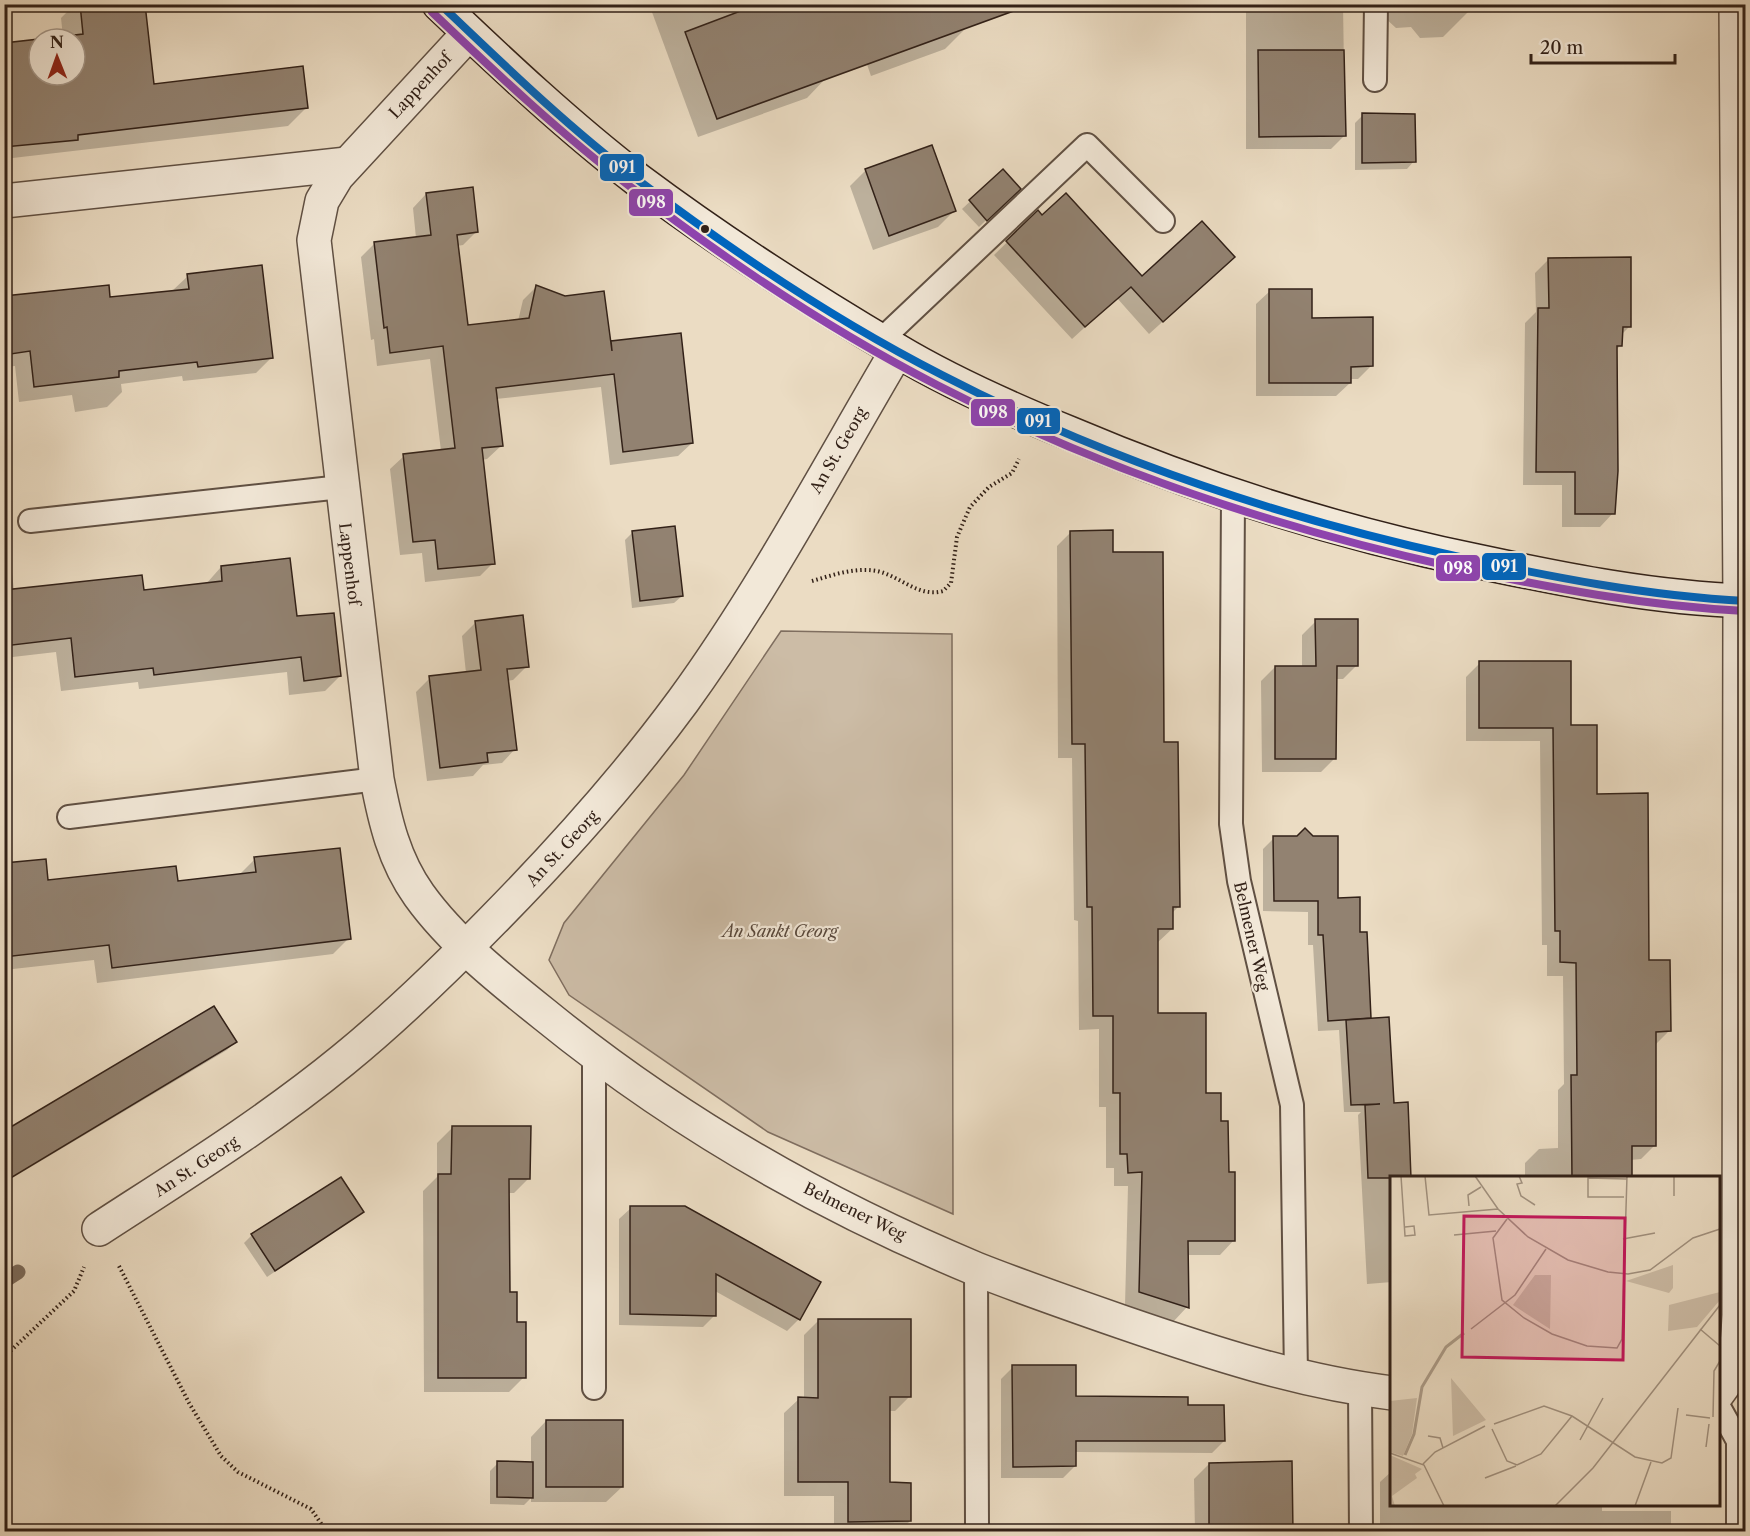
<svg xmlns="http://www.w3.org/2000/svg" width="1750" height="1536" font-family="'Libre Caslon Text',serif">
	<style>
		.green { fill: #ccbca6; stroke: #7f6e5f; stroke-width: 1.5 }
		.shadow { fill: #0003 }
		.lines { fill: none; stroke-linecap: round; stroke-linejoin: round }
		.stream { stroke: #7b6b5c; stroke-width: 15 }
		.building { fill: #928271; stroke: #322118; stroke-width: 1.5; fill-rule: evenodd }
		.lane-casing { stroke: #605043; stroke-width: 26 }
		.street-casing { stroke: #605043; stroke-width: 36 }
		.secondary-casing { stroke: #322118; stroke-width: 36 }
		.path { stroke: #322118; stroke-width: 4; stroke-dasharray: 1.5 3; stroke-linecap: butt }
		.lane { stroke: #f2e8d8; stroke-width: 22 }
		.street { stroke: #f2e8d8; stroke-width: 33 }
		.secondary { stroke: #f2e8d8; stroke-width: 33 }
		.bus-1-casing { stroke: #f2e8d8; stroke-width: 12 }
		.bus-2-casing { stroke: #f2e8d8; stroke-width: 12 }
		.bus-1 { stroke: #0065bd; stroke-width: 8 }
		.bus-2 { stroke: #8e44ad; stroke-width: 8 }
		.bus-dot { fill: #322118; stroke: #f2e8d8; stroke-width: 2 }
		.labels { text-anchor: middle; stroke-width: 4.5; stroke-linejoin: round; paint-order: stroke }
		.street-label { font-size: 16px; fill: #322118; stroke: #f2e8d8 }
		.park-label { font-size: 16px; font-style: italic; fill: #58483c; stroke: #f2e8d8 }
		.inset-river { fill: none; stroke: #ac9c89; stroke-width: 3 }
		.inset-road { fill: none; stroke: #a1917f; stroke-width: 1.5 }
		.view { fill: #c2185b; fill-opacity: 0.15; stroke: #c2185b; stroke-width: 3 }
		.inset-edge { fill: none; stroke: #322118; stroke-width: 3 }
		.line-badge { stroke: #f2e8d8; stroke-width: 2 }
		.badge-label { font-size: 16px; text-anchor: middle; font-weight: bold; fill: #fff }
	</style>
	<rect width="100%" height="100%" fill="#ebdcc3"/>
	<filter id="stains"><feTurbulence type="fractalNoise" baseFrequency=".00333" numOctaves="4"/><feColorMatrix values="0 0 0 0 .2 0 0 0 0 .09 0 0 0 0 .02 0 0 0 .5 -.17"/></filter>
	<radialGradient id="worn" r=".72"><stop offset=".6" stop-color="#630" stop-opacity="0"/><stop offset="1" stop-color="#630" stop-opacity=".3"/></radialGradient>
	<!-- green -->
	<polygon class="green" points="781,631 952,634 953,1214 768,1132 569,995 549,960 564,923 684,775"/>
	<!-- shadow -->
	<g class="shadow">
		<polygon points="75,4 144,4 153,85 307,107 288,126 4,159 4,44 39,40 39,75 75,75 75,39 49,39 63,37 61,18"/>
		<polygon points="603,4 625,4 606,11"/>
		<polygon points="649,4 798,4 826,78 807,98 698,137"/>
		<polygon points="846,4 967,27 945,49 871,76"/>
		<polygon points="1246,4 1343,4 1345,135 1331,149 1246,149"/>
		<polygon points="1370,4 1471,4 1471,9 1443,37 1420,38 1411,27 1396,28"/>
		<polygon points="1363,115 1414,161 1407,169 1355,170 1355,123"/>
		<polygon points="866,170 954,211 938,227 873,250 850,186"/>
		<polygon points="1003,171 1018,189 979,227 962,209"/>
		<polygon points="426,194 477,231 463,245 457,246 466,327 518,321 523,300 537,286 609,345 611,343 692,443 678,456 610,465 601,387 496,399 501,446 487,459 482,460 493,563 480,576 425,582 422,553 400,555 390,469 404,456 441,451 430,359 377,366 374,339 371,340 361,257 375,243 416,238 413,208"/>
		<polygon points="1038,212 1142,278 1220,270 1149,334 1117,298 1072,339 994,255"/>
		<polygon points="1549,259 1630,326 1621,335 1621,345 1615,351 1613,513 1600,527 1562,527 1562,485 1523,485 1525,323 1536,312 1535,273"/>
		<polygon points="188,276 271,358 256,373 183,381 182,376 121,384 122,392 107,407 75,412 72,395 19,402 15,366 4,367 4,304 109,299 172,291"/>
		<polygon points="1270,291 1310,319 1371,366 1358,379 1350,379 1350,383 1336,396 1256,396 1256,304"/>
		<polygon points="633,532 682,596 674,603 632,608 625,540"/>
		<polygon points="1071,532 1112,553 1163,744 1179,906 1172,913 1172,929 1157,943 1156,1015 1219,1122 1228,1174 1234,1240 1220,1255 1187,1255 1187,1307 1173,1322 1125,1306 1128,1186 1114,1186 1114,1168 1106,1168 1106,1107 1099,1107 1099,1029 1079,1030 1078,921 1074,920 1072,758 1058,758 1057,546"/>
		<polygon points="11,563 14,591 143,591 206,584 221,567 296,618 340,676 325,691 289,695 287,672 139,689 138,682 61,691 56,652 4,658 4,564"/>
		<polygon points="1316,621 1357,665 1343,679 1335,679 1335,758 1321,772 1262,772 1261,681 1275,667 1302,667 1302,635"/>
		<polygon points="476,622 527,666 513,680 507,681 515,749 502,763 483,765 473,776 427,781 416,692 430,678 466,673 462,636"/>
		<polygon points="1480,663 1570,727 1596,795 1669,1031 1655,1045 1655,1145 1641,1159 1630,1160 1630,1178 1525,1178 1525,1163 1539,1149 1558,1148 1558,1090 1564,1084 1563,976 1547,976 1547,945 1542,945 1540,741 1466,741 1466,677"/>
		<polygon points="1274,838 1337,899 1359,934 1369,1017 1366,1020 1393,1105 1392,1282 1367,1284 1358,1115 1361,1112 1344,1112 1339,1030 1318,1031 1313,945 1308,945 1308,912 1263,911 1263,849"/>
		<polygon points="255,859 349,938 333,954 97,983 94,960 4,970 4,865 47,882 177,883 239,875"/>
		<polygon points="235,1042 227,1050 4,1183 4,1133"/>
		<polygon points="452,1128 529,1178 514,1193 508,1193 508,1293 524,1377 509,1392 424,1392 423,1191 437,1177 437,1143"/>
		<polygon points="341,1179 362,1212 267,1277 244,1243 252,1235"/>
		<polygon points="631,1208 799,1319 787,1331 715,1291 715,1315 703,1327 619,1325 619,1219"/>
		<polygon points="819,1320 910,1396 895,1411 889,1411 889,1483 910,1521 899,1532 834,1532 834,1496 784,1496 784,1413 799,1399 804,1399 804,1335"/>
		<polygon points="1013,1367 1075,1398 1186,1407 1224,1441 1212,1453 1075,1452 1075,1466 1063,1478 1001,1478 1001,1379"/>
		<polygon points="546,1421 622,1487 606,1502 531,1502 531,1498 524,1505 490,1504 490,1471 498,1463 531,1463 531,1437"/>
		<polygon points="1209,1464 1290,1532 1195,1532 1194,1479"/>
		<polygon points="1392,1471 1392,1504 1602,1504 1602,1511 1671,1511 1671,1532 1380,1532 1380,1482"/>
		<polygon points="221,1526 227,1532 215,1532"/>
	</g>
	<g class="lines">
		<!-- stream -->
		<polyline class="stream" points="4,1281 18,1272"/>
	</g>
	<!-- building -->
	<g class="building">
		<path d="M 80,4 L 145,4 L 154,84 L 303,66 L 308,108 L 78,135 L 78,140 L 4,147 L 4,43 L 83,34 ZM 39,39 L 75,39 L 75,75 L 39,75 Z"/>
		<polygon points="759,4 1018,4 1019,9 717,119 685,32"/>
		<polygon points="1258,50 1344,50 1346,136 1259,137"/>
		<polygon points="1362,113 1415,114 1416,162 1362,163"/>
		<polygon points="932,145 956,211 889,236 865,169"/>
		<polygon points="1003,169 1021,189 987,221 969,200"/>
		<polygon points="473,187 478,232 457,235 468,325 529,318 536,285 565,296 604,291 612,351 611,341 681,333 693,443 623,452 614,374 496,388 503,446 482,448 495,564 438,569 435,540 413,542 403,454 455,448 443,346 390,353 387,327 384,328 374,242 431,235 426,193"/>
		<polygon points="1066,193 1142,276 1202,221 1235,257 1163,322 1131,287 1085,327 1006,241 1038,210 1042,215"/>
		<polygon points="1631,257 1631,327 1623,327 1622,346 1617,346 1618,471 1615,514 1575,514 1575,472 1536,472 1538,308 1549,308 1548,258"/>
		<polygon points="262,265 273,358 198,367 197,362 119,371 119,377 34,387 30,351 4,355 4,296 109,285 110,297 189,289 187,274"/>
		<polygon points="1269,289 1312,289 1312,318 1373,317 1373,366 1351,367 1351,383 1269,383"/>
		<polygon points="675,526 683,596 640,601 632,531"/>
		<polygon points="1113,530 1113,552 1163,552 1164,742 1178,742 1180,907 1173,907 1173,929 1158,929 1158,1013 1206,1013 1206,1093 1221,1093 1221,1121 1228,1121 1229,1172 1235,1172 1235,1241 1188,1241 1189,1308 1139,1292 1142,1172 1128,1173 1127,1154 1120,1154 1120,1093 1113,1093 1113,1016 1093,1016 1092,907 1087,907 1085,744 1072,744 1070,531"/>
		<polygon points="290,558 297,616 334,613 341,676 304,681 301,657 154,675 153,668 75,677 71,638 4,646 4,590 142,575 144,590 222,581 221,566"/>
		<polygon points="523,615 529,667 507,669 517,750 487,753 488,762 440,768 429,676 481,670 475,621"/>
		<polygon points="1315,619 1358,619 1358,666 1337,666 1336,759 1275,759 1275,666 1316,666"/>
		<polygon points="1479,661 1571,661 1571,725 1597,725 1597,794 1648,793 1649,960 1670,960 1671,1031 1656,1032 1656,1146 1632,1146 1632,1178 1572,1178 1571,1075 1577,1075 1576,963 1560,962 1560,931 1555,931 1553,728 1479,728"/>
		<polygon points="1305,828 1313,836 1338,836 1338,898 1360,897 1360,932 1367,932 1371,1018 1328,1021 1323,935 1318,935 1318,901 1274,901 1273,836 1297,836"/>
		<polygon points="340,848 351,939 112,968 109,945 4,957 4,863 46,859 48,880 176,866 178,881 256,872 254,857"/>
		<polygon points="214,1006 237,1042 4,1182 4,1131"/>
		<polygon points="1389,1017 1394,1103 1408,1102 1411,1178 1368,1178 1365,1105 1380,1104 1351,1105 1346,1020"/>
		<polygon points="452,1126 531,1126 530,1179 509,1179 510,1292 517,1292 517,1322 526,1322 526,1378 438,1378 438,1174 451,1174"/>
		<polygon points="341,1177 364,1212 275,1271 251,1234"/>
		<polygon points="630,1206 685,1206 821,1282 800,1320 716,1274 716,1316 630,1314"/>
		<polygon points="818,1319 911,1319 911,1397 890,1397 890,1482 911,1483 911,1521 848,1522 848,1482 798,1482 798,1397 818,1398"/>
		<polygon points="1012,1365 1076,1365 1076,1396 1188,1397 1188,1405 1224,1405 1225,1441 1076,1441 1076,1466 1013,1467"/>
		<rect x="546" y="1420" width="77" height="67"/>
		<polygon points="497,1461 533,1462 533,1498 497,1497"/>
		<polygon points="1292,1461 1293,1532 1209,1532 1209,1463"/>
	</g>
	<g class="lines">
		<!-- lane casing -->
		<g class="lane-casing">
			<g id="lane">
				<polyline points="1375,80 1376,4"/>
				<polyline points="881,340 1087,145 1163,221"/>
				<polyline points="1233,496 1231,824 1239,881 1292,1105 1296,1375"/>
				<polyline points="30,521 341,487"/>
				<polyline points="69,817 377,779"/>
				<polyline points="594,1053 594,1388"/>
				<polyline points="976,1269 977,1525"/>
				<polyline points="1360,1389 1361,1532"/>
				<polyline points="1718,1405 1738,1441 1738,1532"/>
			</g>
		</g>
		<!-- street casing -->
		<g class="street-casing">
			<g id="street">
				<path d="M 469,33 L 337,176 L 322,201 L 314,240 L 377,779 C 385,821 394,860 419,895 C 452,941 501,980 545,1015 C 674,1120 822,1205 976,1269 C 1024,1288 1073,1305 1122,1322 C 1209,1352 1300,1382 1392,1393"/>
				<polyline points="4,201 347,164"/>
				<path d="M 99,1229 C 182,1175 266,1123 343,1060 C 396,1017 445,969 493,920 C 561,851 625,780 683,701 C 763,591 828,468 897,351"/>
				<path d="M 1718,1393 C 1736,1371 1738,1343 1739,1315 L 1740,601 L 1736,4"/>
			</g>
		</g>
		<!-- secondary casing -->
		<g class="secondary-casing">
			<path id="secondary" d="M 439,4 C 503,65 568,126 638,180 C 721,242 808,298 896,350 C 951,383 1010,409 1069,433 C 1201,489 1336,532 1476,561 C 1565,580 1654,598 1746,601"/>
		</g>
		<!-- path -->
		<g class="path">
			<path d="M 812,581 C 833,575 855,567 877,571 C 900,576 919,598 943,591 L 951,583 L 957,537 L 970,507 L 989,487 L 1012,473 L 1019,459"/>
			<polyline points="119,1266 189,1403 221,1456 238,1472 311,1509 327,1532"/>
			<polyline points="4,1357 74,1291 84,1267"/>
		</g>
		<!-- lane -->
		<use href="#lane" class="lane"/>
		<!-- street -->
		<use href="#street" class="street"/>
		<!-- secondary -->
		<use href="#secondary" class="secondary"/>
		<!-- bus-1 casing -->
		<g class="bus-1-casing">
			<path id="bus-1" d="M 440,4 C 504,65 568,127 638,180 C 733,252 836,321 942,375 C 1102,458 1279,517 1455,556 C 1551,577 1647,596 1746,601"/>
		</g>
		<!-- bus-2 casing -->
		<g class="bus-2-casing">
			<path id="bus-2" d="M 432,12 C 496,73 561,134 632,188 C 727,261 830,330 937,385 C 1098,468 1276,528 1453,567 C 1550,588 1646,606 1745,611"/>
		</g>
		<!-- bus-1 -->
		<use href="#bus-1" class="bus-1"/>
		<!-- bus-2 -->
		<use href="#bus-2" class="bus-2"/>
	</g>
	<!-- markers -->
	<circle class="bus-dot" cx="705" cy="229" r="5"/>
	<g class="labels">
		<!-- street labels -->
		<g class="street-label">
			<text transform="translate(420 85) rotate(-47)" y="6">Lappenhof</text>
			<text transform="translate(838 450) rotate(-60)" y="6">An St. Georg</text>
			<text transform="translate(350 564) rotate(83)" y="6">Lappenhof</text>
			<text transform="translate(562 848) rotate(-47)" y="6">An St. Georg</text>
			<text transform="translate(1252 936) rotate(77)" y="6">Belmener Weg</text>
			<text transform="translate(196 1166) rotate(-33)" y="6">An St. Georg</text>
			<text transform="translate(855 1211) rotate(26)" y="6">Belmener Weg</text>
		</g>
		<!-- park labels -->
		<g class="park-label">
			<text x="780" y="937">An Sankt Georg</text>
		</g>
	</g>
	<!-- overview -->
	<g transform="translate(1390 1176)">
		<rect width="330" height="330" fill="#ebdcc3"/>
		<path d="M 283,89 L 283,112 L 279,117 L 236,105 ZM 145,99 L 161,99 L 160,153 L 123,129 ZM 330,116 L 330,124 L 307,151 L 278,155 L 279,129 ZM 61,202 L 96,244 L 63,260 ZM 27,222 L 22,258 L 13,280 L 0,276 L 0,225 ZM 0,279 L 32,293 L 25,298 L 27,302 L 2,320 L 5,330 L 0,330 Z" fill="#ccbca6"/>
		<path class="inset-river" d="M 15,279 L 24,258 L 32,211 L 56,171 L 74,157"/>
		<path class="inset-road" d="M 11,0 L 15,60 L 25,59 L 24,50 L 15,51M 35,0 L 39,39 L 108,33M 85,0 L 108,33 L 138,61 L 178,84 L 218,96 L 238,98 L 260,94 L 303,62 L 330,53M 129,0 L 132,7 L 127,8 L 131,20 L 145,29M 284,20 L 284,0M 234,21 L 198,21 L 198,2 L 237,3M 79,30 L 78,19 L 91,11M 117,43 L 103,62 L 112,124 L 134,142 L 162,158 L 197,170 L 227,172 L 232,163 L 237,0M 64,59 L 106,55M 233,63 L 265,57M 81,153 L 125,119 L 156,73M 310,153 L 330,170M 296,239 L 320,242M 323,241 L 324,195 L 330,185M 104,248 L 154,230 L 182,240 L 245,281 L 272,287 L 281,282 L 288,232M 102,253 L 117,285 L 127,289 L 151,278 L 182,240M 38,260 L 50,262 L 53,272M 190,264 L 213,222M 316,271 L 319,248M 0,277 L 34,289 L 54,330M 33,288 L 45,276 L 95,250M 95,302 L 126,290M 165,330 L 203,292 L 330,129M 245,330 L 261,286"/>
		<path class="view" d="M 74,40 L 235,42 L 233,184 L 72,181 Z"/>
		<rect width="330" height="330" class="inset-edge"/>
	</g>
	<g class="line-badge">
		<rect x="599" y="153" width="46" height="29" rx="6" fill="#0065bd"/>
		<rect x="628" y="188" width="46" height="29" rx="6" fill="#8e44ad"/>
		<rect x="970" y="398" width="46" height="29" rx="6" fill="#8e44ad"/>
		<rect x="1016" y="407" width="45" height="28" rx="6" fill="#0065bd"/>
		<rect x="1481" y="552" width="46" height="29" rx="6" fill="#0065bd"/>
		<rect x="1435" y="554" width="46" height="28" rx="6" fill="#8e44ad"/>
	</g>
	<g class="badge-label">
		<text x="622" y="173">091</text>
		<text x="651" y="208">098</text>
		<text x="993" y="418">098</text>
		<text x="1038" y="427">091</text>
		<text x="1504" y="572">091</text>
		<text x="1458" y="574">098</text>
	</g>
	<!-- margin -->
	<rect width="1750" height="1536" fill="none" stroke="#ebdcc3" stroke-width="24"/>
	<rect x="6" y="6" width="1738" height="1524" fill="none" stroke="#322118" stroke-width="3"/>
	<rect x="12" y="12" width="1726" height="1512" fill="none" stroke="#322118" stroke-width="1.5"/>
	<!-- north arrow -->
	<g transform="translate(57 57) rotate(359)"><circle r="28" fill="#f2e8d8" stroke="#a5988b" stroke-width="1.5"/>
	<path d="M0-4.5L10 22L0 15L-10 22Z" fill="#8f2418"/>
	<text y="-9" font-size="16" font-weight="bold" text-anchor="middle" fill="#322118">N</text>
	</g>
	<!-- scale -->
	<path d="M1531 54v9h144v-9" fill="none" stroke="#322118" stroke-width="3"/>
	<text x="1540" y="54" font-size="18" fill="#322118" stroke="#f2e8d8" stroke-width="4.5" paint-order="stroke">20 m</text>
	<rect width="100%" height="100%" filter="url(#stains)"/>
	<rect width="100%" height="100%" fill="url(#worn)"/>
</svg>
